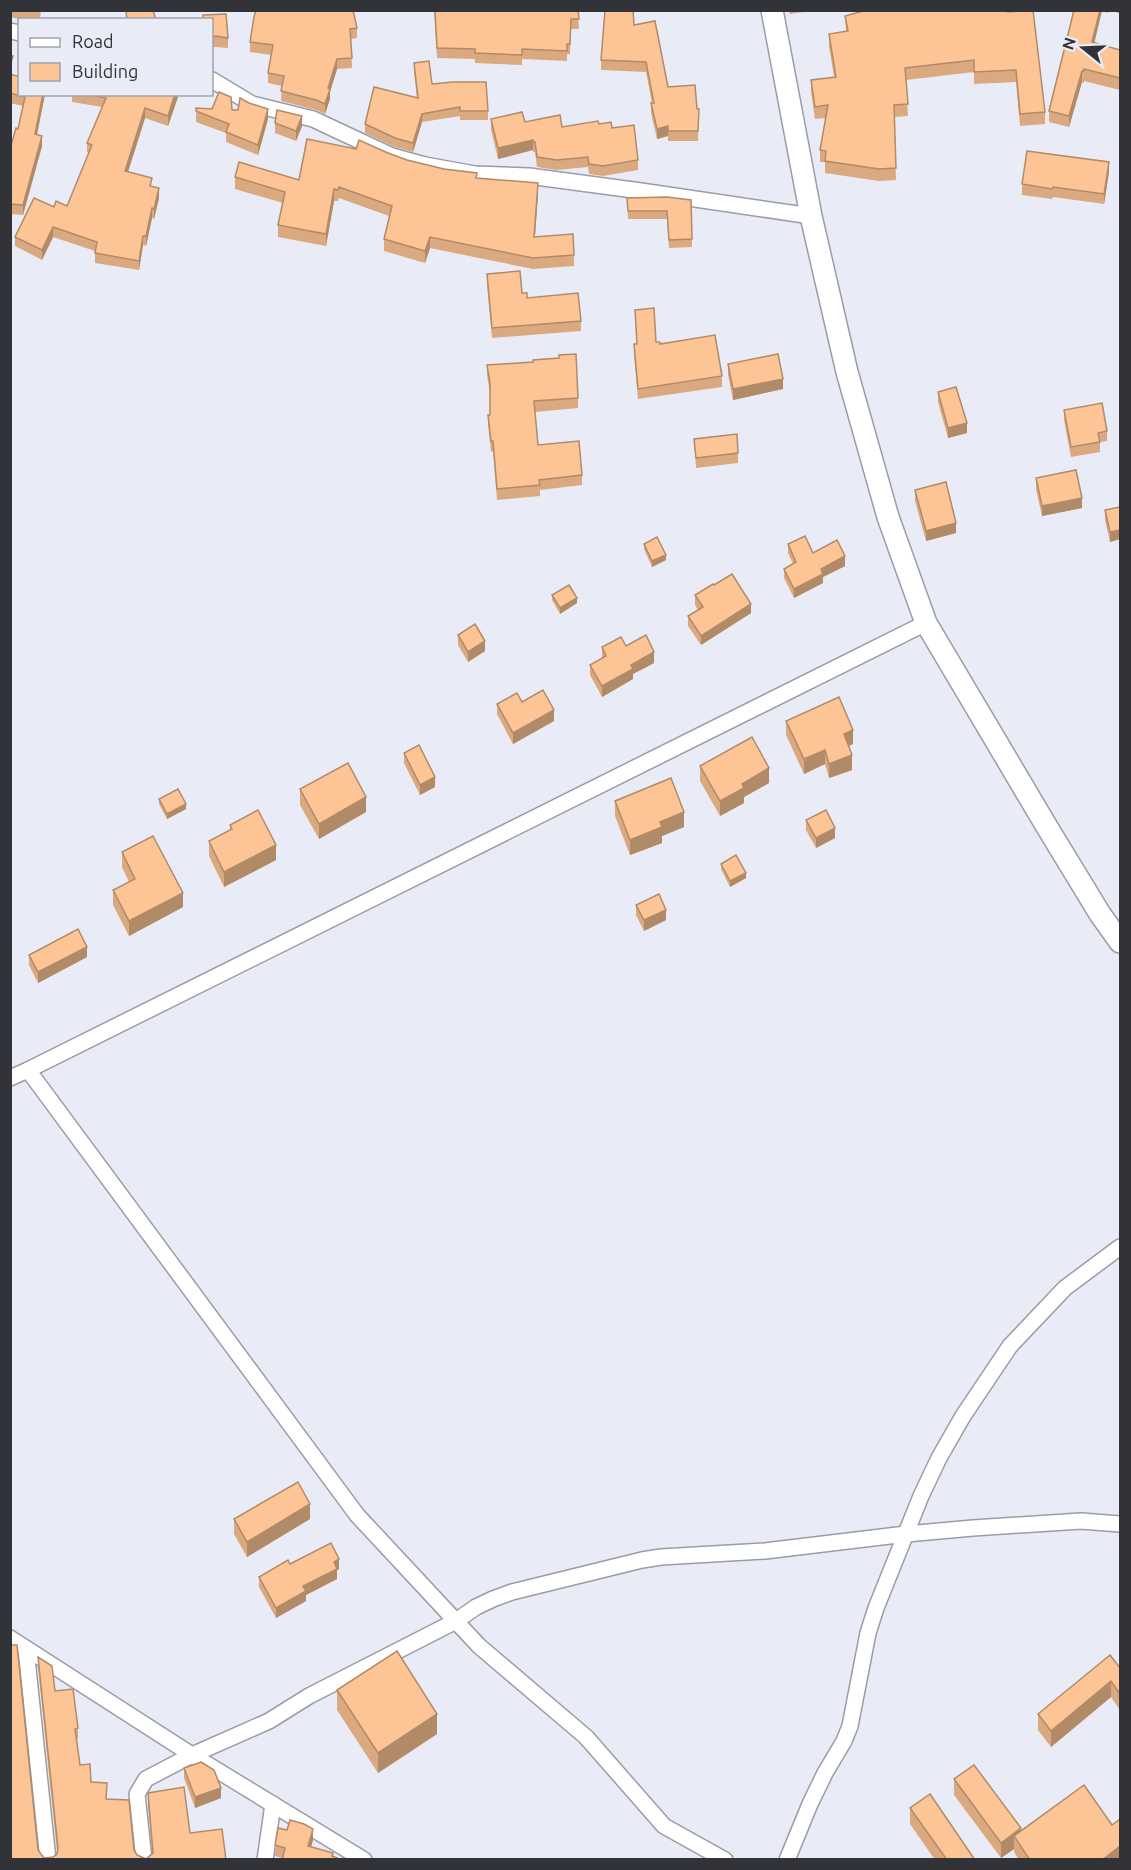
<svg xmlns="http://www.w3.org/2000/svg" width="1131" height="1870" font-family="Ubuntu,sans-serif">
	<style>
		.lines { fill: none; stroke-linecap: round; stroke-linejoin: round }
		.street-casing { stroke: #9a9ca7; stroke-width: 18 }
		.secondary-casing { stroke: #9a9ca7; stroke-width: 24 }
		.street { stroke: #fff; stroke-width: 15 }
		.secondary { stroke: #fff; stroke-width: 21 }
		.wall { fill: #daa980 }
		.shaded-wall { fill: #b18a68 }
		.building { fill: #fdc595; stroke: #b18a68; stroke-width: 1.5 }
	</style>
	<rect width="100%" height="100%" fill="#e9ecf7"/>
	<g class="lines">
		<!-- street casing -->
		<g class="street-casing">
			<g id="street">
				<polyline points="10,31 20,33"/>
				<polyline points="212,80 252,104 313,119 392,156 425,165 475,174 529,176 641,191 811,216"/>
				<polyline points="28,1070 357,1515 479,1646 586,1737 664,1826 725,1860"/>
				<polyline points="10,1078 28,1070 926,623"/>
				<polyline points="10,1638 192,1755 364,1860"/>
				<polyline points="26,1649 48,1860"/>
				<polyline points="144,1860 137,1794 146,1779 192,1755 269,1721 309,1696 456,1621 476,1607 493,1599 512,1592 642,1560 661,1557 765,1551 906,1534 973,1528 1081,1521 1120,1524"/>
				<polyline points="265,1860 273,1804"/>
				<polyline points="787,1860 810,1804 825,1773 844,1741 850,1726 868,1633 876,1608 921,1496 939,1458 963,1416 1010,1346 1065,1288 1120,1247"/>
			</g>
		</g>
		<!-- secondary casing -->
		<g class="secondary-casing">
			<polyline id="secondary" points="772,10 811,216 847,372 888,517 926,623 1047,827 1100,914 1120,942"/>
		</g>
		<!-- street -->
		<use href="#street" class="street"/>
		<!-- secondary -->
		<use href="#secondary" class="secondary"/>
	</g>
	<!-- wall -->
	<g class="wall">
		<polygon points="10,10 41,10 40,20 24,20 10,17"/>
		<polygon points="434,10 578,10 579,29 571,29 570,54 567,54 567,61 522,59 522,65 475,63 475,59 437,58"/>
		<polygon points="789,10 817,10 790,14"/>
		<polygon points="1008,10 1045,112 1045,124 1020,126 1016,82 974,84 974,72 906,80 908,116 894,117 896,180 879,181 825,173 825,162 820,162 820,150 826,118 815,119 811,92 811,80 834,77 829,46 829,34 846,31 845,16"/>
		<polygon points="1074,10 1109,10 1108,13 1102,11 1094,43 1120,50 1120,90 1084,81 1084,83 1082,82 1069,127 1049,122 1049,111"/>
		<polygon points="1111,10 1120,10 1120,14"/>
		<polygon points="212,20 228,38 228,48 216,47 212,47"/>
		<polygon points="634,25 668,87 697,109 699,109 698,141 668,141 668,136 657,139 651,113 651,103 652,103 646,72 601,70 601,60"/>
		<polygon points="357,28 357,38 351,39 352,68 337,69 330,92 330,99 325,114 316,110 281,101 282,86 268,83 268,73 271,55 250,52 250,42"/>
		<polygon points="414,63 432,84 488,111 488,120 460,120 460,116 422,122 413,152 395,147 365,133 365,124 417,98 414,72"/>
		<polygon points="10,74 45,94 37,135 42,146 23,215 10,214 10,149 18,129 23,106 10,103"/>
		<polygon points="72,94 179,94 168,126 145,118 128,172 152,186 159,198 154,219 152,218 146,246 143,245 139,270 95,263 95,251 53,237 42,260 15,246 15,237 54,207 67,206 89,153 87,152 87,143 102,107 72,102"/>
		<polygon points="232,110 268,119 258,155 226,142 226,133 196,122 196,111"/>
		<polygon points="491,119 525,122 562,127 599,124 612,128 638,160 638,170 603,176 589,174 588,167 557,170 537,167 535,152 533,152 533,150 498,159 491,130"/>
		<polygon points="275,123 302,126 296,141 275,133"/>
		<polygon points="356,149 388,153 407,160 538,194 535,237 574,255 574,266 533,269 430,248 425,263 384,251 384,239 389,216 339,198 338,201 334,201 326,246 278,237 278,225 283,203 235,189 235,177 299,180"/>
		<polygon points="1109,172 1104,204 1053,197 1052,199 1022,195 1022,184"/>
		<polygon points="627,198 691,200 692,247 669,248 667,219 628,219"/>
		<polygon points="487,274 522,293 527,298 581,321 581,331 492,338 487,285"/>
		<polygon points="635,310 656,342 722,376 722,387 638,399 634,355 634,344 637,344"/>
		<polygon points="728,364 783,389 733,400 728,375"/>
		<polygon points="487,365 578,398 578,408 535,412 538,445 582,475 582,485 540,490 540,496 497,500 493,451 491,452 488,425 488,415 490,415 490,393 487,375"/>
		<polygon points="938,392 967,433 948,438 938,402"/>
		<polygon points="1064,410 1107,431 1107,441 1100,442 1100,452 1071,457 1064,420"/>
		<polygon points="694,439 738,453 738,463 696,468"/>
		<polygon points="1036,478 1082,508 1042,516 1036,489"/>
		<polygon points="915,490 956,533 926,541 915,501"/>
		<polygon points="1120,507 1120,539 1110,542 1105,520 1105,510"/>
		<polygon points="644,544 666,560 652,567 644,549"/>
		<polygon points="788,544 813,553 845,566 823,577 823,583 794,598 784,578 784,569 793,564 788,553"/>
		<polygon points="714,585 751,613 701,645 688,626 688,616 698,610 695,605 695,595"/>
		<polygon points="552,595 577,603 560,614 552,600"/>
		<polygon points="458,635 485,651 468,662 458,645"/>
		<polygon points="626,646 654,663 633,674 633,679 602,697 590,675 590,665 602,658 602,647"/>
		<polygon points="522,702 554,721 513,744 497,714 497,704"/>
		<polygon points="786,721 853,744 849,746 852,770 829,778 825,764 804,774 786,735"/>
		<polygon points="404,753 435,787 420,795 404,763"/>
		<polygon points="700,766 769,783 744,797 744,803 720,816 700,781"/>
		<polygon points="300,789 366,812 319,839 300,805"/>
		<polygon points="159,799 186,809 167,819 159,804"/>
		<polygon points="615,801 684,827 662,836 662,843 630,855 615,816"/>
		<polygon points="806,820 835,838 816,848 806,830"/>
		<polygon points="230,825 276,860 224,887 209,856 209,841 230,830"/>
		<polygon points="122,852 183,907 129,936 113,905 113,890 129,882 122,867"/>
		<polygon points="721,864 746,878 730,887 721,869"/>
		<polygon points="636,905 666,920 644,931 636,915"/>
		<polygon points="29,955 87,957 38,983 29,965"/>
		<polygon points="234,1519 310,1519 247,1557 234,1534"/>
		<polygon points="290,1564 339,1569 337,1570 337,1579 306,1595 306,1601 276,1618 259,1587 259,1577"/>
		<polygon points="38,1657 55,1691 78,1728 78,1739 76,1739 80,1765 91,1782 107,1799 137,1855 146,1859 152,1853 148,1804 148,1793 190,1833 226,1860 10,1860 38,1850 44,1858 53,1857 57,1852 38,1667"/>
		<polygon points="1120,1668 1120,1710 1111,1697 1051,1747 1038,1730 1038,1714"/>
		<polygon points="337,1690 437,1734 378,1773 337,1710"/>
		<polygon points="184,1768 221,1798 195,1808 184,1778"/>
		<polygon points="954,1779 1021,1831 1112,1825 1120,1860 1019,1860 1014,1852 1014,1849 1001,1858 954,1795"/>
		<polygon points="910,1808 975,1860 935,1860 910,1824"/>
		<polygon points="313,1840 311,1847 333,1857 282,1858 275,1856 275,1845"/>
	</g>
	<!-- shaded-wall -->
	<g class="shaded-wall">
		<polygon points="1100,10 1102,10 1092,53 1092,42"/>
		<polygon points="337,59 337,69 330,92 330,99 325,114 325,104 328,88"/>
		<polygon points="1082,71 1082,82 1069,127 1069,116"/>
		<polygon points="43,94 45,94 35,144 35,134"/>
		<polygon points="175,94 179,94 168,126 168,116"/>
		<polygon points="145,108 145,118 125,181 125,171"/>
		<polygon points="268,109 268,119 258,155 258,145"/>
		<polygon points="422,114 422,122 413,152 413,143"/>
		<polygon points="302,116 302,126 296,141 296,131"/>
		<polygon points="668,126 668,136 657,139 657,129"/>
		<polygon points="42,136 42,146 23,215 23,205"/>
		<polygon points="533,140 533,150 498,159 498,148"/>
		<polygon points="1109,162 1109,172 1104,204 1104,194"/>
		<polygon points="538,183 538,194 534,248 534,237"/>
		<polygon points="159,188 159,198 154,219 154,209"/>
		<polygon points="334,189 334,201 326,246 326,234"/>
		<polygon points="152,208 152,218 146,246 146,236"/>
		<polygon points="53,227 53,237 42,260 42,250"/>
		<polygon points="143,236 143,245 139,270 139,261"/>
		<polygon points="430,237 430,248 425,263 425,251"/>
		<polygon points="783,379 783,389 733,400 733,389"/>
		<polygon points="967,423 967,433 948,438 948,428"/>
		<polygon points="1082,498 1082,508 1042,516 1042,506"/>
		<polygon points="956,523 956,533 926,541 926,531"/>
		<polygon points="1120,530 1120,539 1110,542 1110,532"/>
		<polygon points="666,555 666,560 652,567 652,561"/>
		<polygon points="845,556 845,566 823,577 823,583 794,598 794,589 821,569"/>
		<polygon points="577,598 577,603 560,614 560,608"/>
		<polygon points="751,604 751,613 701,645 701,636"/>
		<polygon points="485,641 485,651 468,662 468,652"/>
		<polygon points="654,652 654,663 633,674 633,679 602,697 602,686 631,665"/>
		<polygon points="554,710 554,721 513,744 513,733"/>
		<polygon points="853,730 853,744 844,748 844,734"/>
		<polygon points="825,750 825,764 804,774 804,759"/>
		<polygon points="852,755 852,770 829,778 829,764"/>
		<polygon points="769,768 769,783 744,797 744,803 720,816 720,801 742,784"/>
		<polygon points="435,777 435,787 420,795 420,785"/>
		<polygon points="366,797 366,812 319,839 319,824"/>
		<polygon points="186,804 186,809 167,819 167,814"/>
		<polygon points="684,812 684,827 662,836 662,843 630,855 630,840 660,822"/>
		<polygon points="835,828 835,838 816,848 816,838"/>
		<polygon points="276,845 276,860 224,887 224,872"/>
		<polygon points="746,873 746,878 730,887 730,881"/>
		<polygon points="183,893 183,907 129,936 129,921"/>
		<polygon points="666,910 666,920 644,931 644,920"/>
		<polygon points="87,947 87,957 38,983 38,972"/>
		<polygon points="310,1504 310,1519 247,1557 247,1542"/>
		<polygon points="339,1559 339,1569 337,1570 337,1579 306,1595 306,1601 276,1618 276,1608 334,1562"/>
		<polygon points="1111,1681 1111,1697 1051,1747 1051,1731"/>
		<polygon points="437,1714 437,1734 378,1773 378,1753"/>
		<polygon points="221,1788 221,1798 195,1808 195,1797"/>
		<polygon points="1021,1828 1021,1843 1014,1836 1014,1849 1001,1858 1001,1843"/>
		<polygon points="313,1829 313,1840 308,1857 308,1846"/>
		<polygon points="1120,1846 1120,1860 1102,1860"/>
	</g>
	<!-- building -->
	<g class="building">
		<polygon points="153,10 156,20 127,20 126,11"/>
		<polygon points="256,10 353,10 357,28 350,29 352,58 337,59 328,88 330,89 325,104 316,100 281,91 284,76 268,73 273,45 250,42 254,17"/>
		<polygon points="435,10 578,10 579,19 571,19 570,44 567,44 567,51 522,49 522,55 475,53 475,49 437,48"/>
		<polygon points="605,10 633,10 634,25 655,21 668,87 695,85 697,109 699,109 698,131 668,131 668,126 657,129 651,103 654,103 646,62 601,60"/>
		<polygon points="867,10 1008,10 1008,12 1033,10 1045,112 1020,114 1016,70 974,72 974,60 905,68 908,104 894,105 896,168 879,169 825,161 826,151 820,150 828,105 815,107 811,80 836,77 829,34 848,31 845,16"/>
		<polygon points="1074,10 1100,10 1092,42 1120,50 1120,78 1084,69 1084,71 1082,71 1069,116 1049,111"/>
		<polygon points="226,14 228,38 216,36 212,37 212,20 203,20 203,15"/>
		<polygon points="10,56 13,56 10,66"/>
		<polygon points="429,61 432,84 453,82 486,82 488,111 460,111 460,107 422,114 413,143 395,138 365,124 374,87 418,98 414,63"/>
		<polygon points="10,74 20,77 20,94 43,94 35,134 42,136 23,205 10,204 10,149 16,128 18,129 25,97 10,93"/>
		<polygon points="219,92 231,97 232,110 238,110 240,98 249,103 268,109 258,145 226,132 229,124 196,111 196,108 212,109"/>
		<polygon points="84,94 175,94 168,116 145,108 125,171 152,178 150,186 159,188 154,209 152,208 146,236 143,236 139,261 95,253 97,242 53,227 42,250 15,237 34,198 54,207 56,201 67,206 92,145 87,143 106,98"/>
		<polygon points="277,110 302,116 296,131 275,123"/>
		<polygon points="522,112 525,122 560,115 562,127 598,121 599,124 611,122 612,128 634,125 638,160 603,166 589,164 588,157 557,160 537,157 535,142 533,142 533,140 498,148 491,119"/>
		<polygon points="307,139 356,149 359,140 388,153 407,160 444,169 477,173 476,178 538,183 534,237 573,234 574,255 533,258 430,237 425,251 384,239 392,206 339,187 338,190 334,189 326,234 278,225 285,192 235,177 239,162 299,180"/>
		<polygon points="1027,151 1109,162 1104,194 1053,187 1052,189 1022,184"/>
		<polygon points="667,197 691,200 692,239 669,240 667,211 628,211 627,198"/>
		<polygon points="520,271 522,293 527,293 527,298 578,293 581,321 492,328 487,274"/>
		<polygon points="654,308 656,342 660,342 660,344 715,335 722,376 638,389 634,344 637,344 635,310"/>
		<polygon points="576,354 578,398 534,401 538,445 579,441 582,475 539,480 540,485 497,489 493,441 491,441 488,415 490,415 490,383 487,365 533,362 533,360 559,358 559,355"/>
		<polygon points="778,354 783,379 733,389 728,364"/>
		<polygon points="956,387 967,423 948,428 938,392"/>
		<polygon points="1102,403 1107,431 1098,433 1100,442 1071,447 1064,410"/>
		<polygon points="737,434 738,453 696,458 694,439"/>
		<polygon points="1076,470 1082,498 1042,506 1036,478"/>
		<polygon points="946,482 956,523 926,531 915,490"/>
		<polygon points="1120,507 1120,530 1110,532 1105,510"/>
		<polygon points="805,536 813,553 837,540 845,556 821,569 823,574 794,589 784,569 796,562 788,544"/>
		<polygon points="657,537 666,555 652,561 644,544"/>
		<polygon points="732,574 751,604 701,636 688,616 703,607 695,595 713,584 714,585"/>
		<polygon points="569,585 577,598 560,608 552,595"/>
		<polygon points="475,624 485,641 468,652 458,635"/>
		<polygon points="646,635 654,652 631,665 633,669 602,686 590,665 606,656 602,647 621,637 626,646"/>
		<polygon points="543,690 554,710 513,733 497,704 517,693 522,702"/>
		<polygon points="839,697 853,730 844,734 852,755 829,764 825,750 804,759 786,721"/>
		<polygon points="752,737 769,768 742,784 744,788 720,801 700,766"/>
		<polygon points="419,745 435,777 420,785 404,753"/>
		<polygon points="348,763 366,797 319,824 300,789"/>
		<polygon points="671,778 684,812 660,822 662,827 630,840 615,801"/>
		<polygon points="178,789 186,804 167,814 159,799"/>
		<polygon points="258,810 276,845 224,872 209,841 232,829 230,825"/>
		<polygon points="826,810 835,828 816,838 806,820"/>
		<polygon points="153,836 183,893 129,921 113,890 135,879 122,852"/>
		<polygon points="736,855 746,873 730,881 721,864"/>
		<polygon points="659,894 666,910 644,920 636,905"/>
		<polygon points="78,929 87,947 38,972 29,955"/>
		<polygon points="298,1482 310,1504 247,1542 234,1519"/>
		<polygon points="331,1543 339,1559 334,1562 337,1569 303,1586 306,1591 276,1608 259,1577 288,1560 290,1564"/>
		<polygon points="10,1645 17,1645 38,1850 44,1858 53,1857 57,1854 58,1848 38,1657 52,1666 55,1691 73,1689 78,1728 75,1729 80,1765 90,1764 91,1782 107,1783 106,1799 129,1800 134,1850 137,1855 146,1859 153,1853 148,1793 184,1787 190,1833 222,1829 226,1860 195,1860 195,1859 190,1860 10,1860"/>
		<polygon points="397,1651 437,1714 378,1753 337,1690"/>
		<polygon points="1110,1655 1120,1668 1120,1694 1111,1681 1051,1731 1038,1714"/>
		<polygon points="201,1762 214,1770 221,1788 195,1797 184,1768"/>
		<polygon points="974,1765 1021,1828 1001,1843 954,1779"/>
		<polygon points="1084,1785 1112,1825 1120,1819 1120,1846 1102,1860 1030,1860 1014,1836"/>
		<polygon points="930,1794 975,1860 947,1860 910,1808"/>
		<polygon points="290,1820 304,1824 313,1829 308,1846 333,1853 332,1856 342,1860 282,1860 285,1848 275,1845 278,1828 287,1830"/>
	</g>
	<!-- border -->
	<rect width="1131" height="1870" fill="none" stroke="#323338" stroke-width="24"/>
	<!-- legend -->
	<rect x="18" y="18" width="195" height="78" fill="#e9ecf7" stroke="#a0a2ab" stroke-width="1.5"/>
	<rect x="30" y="38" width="30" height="9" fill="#ffffff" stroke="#a0a2ab" stroke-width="1.5"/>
	<text x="72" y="48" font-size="18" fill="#323338">Road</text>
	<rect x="30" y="63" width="30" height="18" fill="#fdc595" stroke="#a0a2ab" stroke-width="1.5"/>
	<text x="72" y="78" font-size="18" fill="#323338">Building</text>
	<!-- north arrow -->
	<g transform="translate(1083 48) rotate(288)" stroke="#e9ecf7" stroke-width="4.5" paint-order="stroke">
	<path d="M0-4.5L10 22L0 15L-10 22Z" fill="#323338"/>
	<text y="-9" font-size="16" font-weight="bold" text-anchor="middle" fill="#323338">N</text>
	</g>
</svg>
